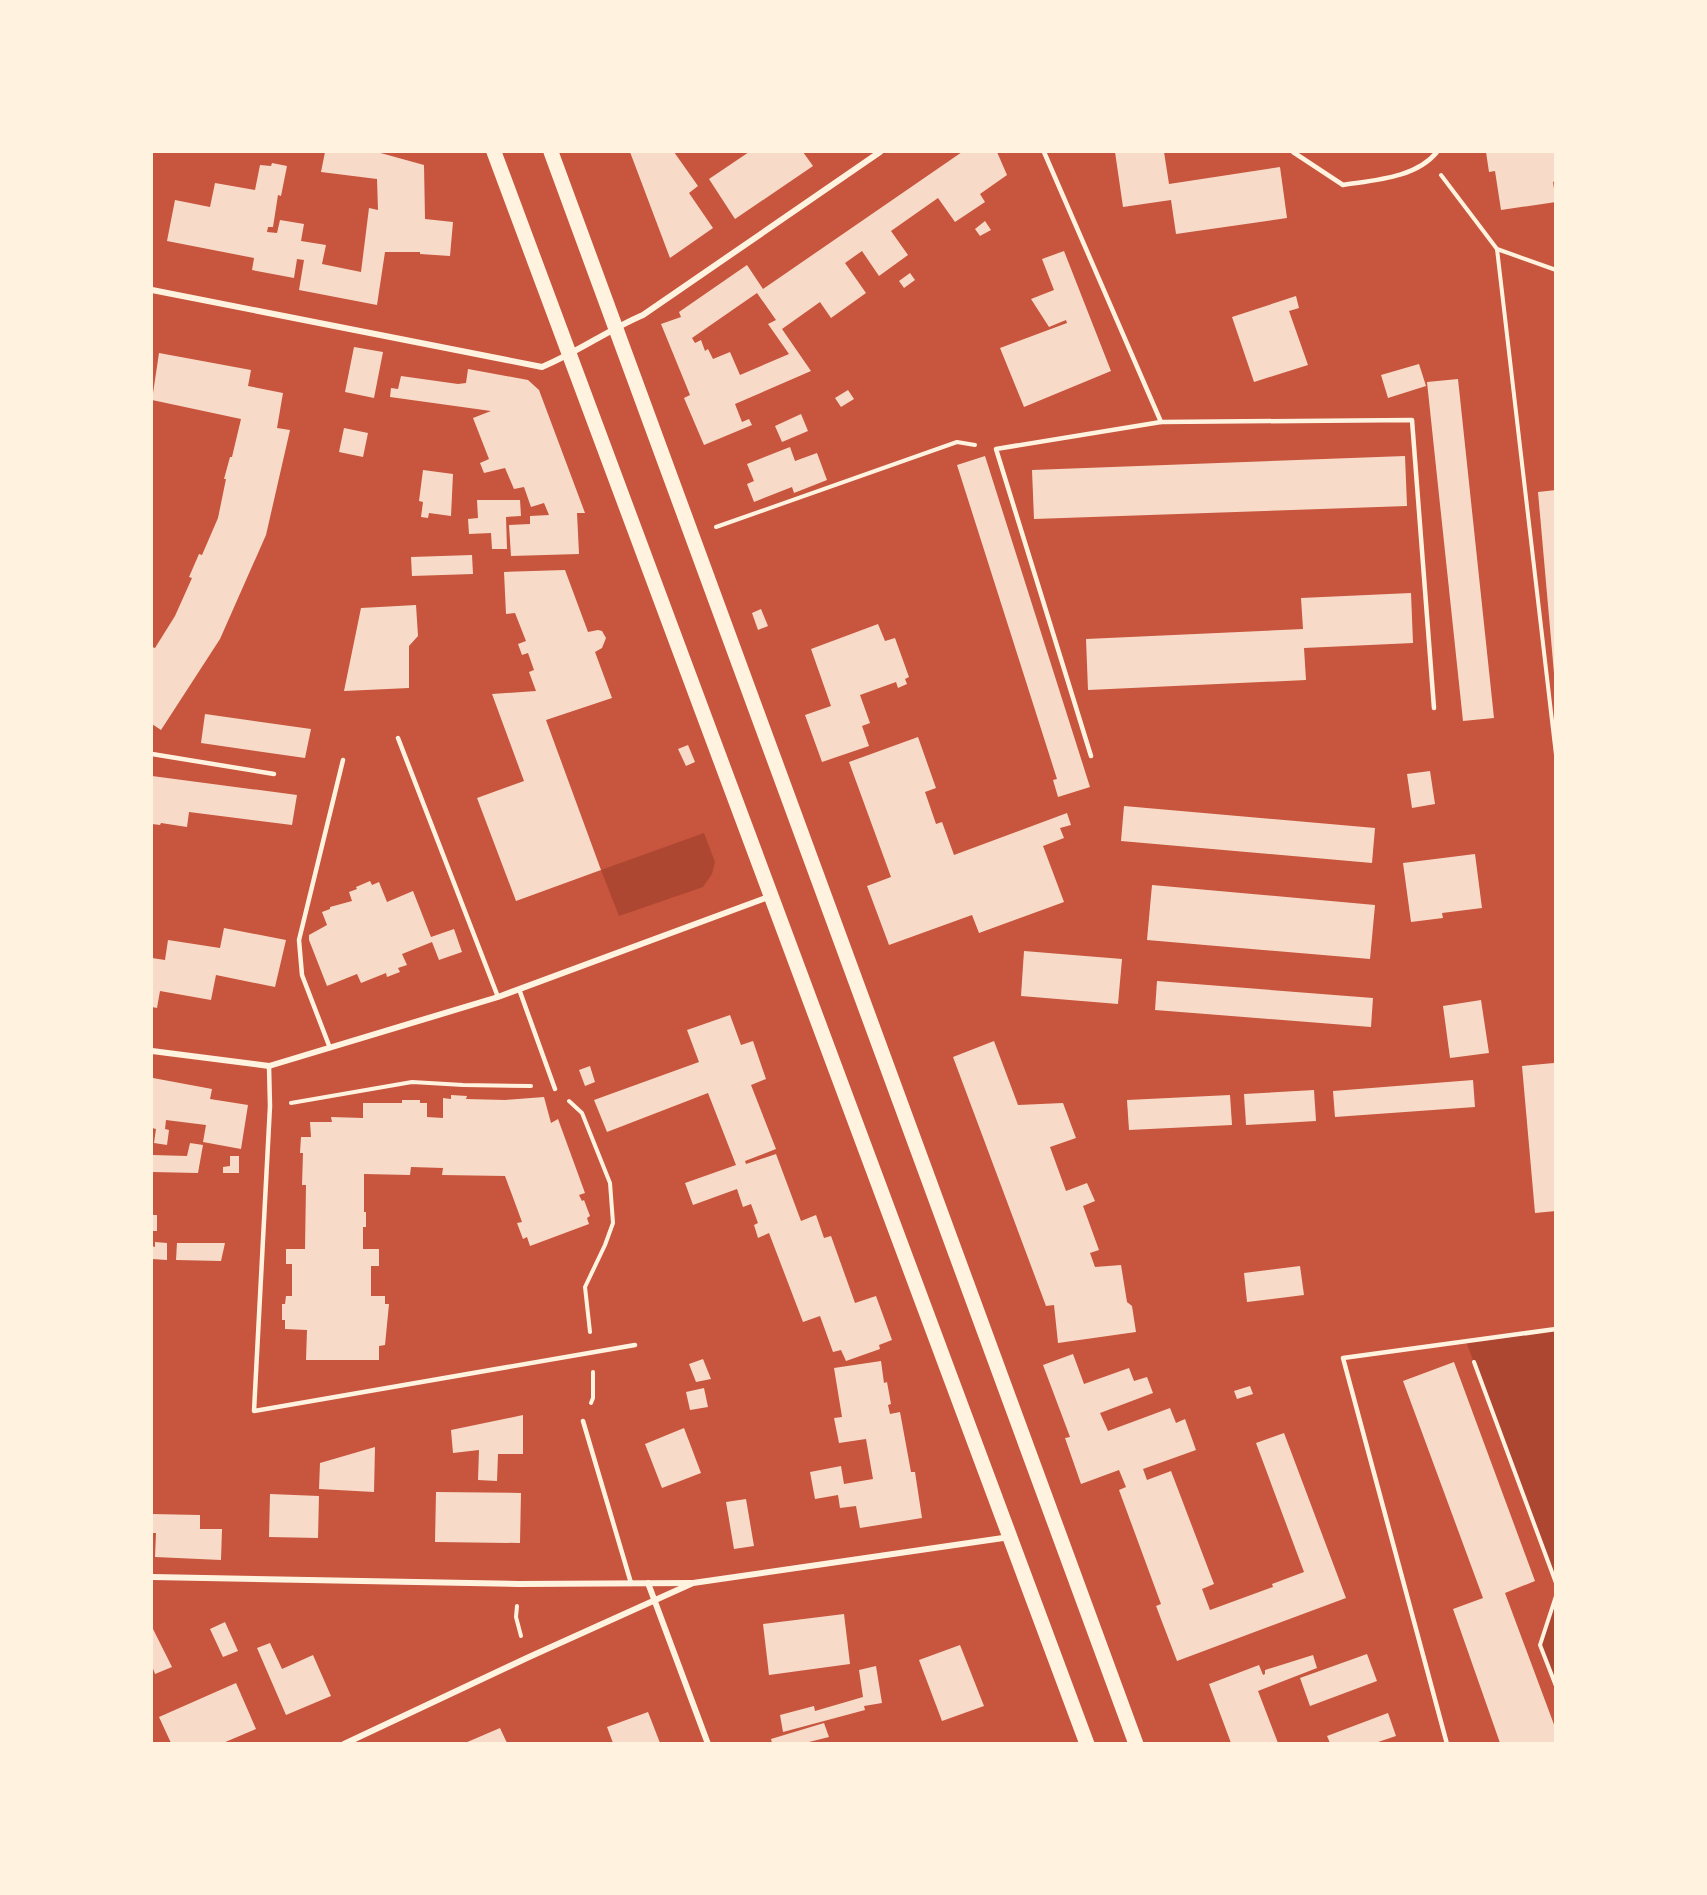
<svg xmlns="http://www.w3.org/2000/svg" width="1707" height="1895" font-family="Figtree,sans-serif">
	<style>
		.green { fill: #ae4732 }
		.building { fill: #f7dbc8; fill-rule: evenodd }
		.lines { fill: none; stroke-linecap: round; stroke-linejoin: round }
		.path { stroke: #fff3e0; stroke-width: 4 }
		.service { stroke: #fff3e0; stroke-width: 4.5 }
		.minor { stroke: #fff3e0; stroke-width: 6 }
		.primary { stroke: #fff3e0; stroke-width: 15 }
	</style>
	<rect width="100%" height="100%" fill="#c8553d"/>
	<!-- green -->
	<g class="green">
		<polygon points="704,833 715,862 712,874 703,887 619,916 601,870"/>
		<polygon points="1555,1329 1555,1583 1466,1341"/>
		<polygon points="1555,1596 1555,1686 1540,1645"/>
	</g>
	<!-- building -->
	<g class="building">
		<polygon points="325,152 377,152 424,165 425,219 453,222 450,256 420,254 420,252 385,252 377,305 299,290 304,260 297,259 294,278 252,270 254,258 167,241 175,200 210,207 215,183 255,190 260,165 271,166 272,163 287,166 281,196 278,195 273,227 268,227 267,232 277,233 280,220 304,224 301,241 326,245 322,264 361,272 369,208 378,210 377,179 321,172"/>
		<polygon points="630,152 674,152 698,186 689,193 713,228 670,258"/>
		<polygon points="749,152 803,152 813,166 735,219 709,179"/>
		<path d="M 962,152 L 997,152 L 1007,175 L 980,194 L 985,202 L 955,222 L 938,198 L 891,231 L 908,255 L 879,276 L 862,251 L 845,263 L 866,293 L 831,318 L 820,302 L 782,329 L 811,371 L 735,404 L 742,422 L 749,419 L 752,425 L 704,445 L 684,398 L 690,395 L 661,324 L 681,317 L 679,312 L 747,265 L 763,289 ZM 757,293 L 776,320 L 768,324 L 789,354 L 740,375 L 730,352 L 713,359 L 708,349 L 705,351 L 701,340 L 695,343 L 692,338 Z"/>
		<polygon points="1115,152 1164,152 1169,184 1280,167 1287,218 1176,234 1171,200 1123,207"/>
		<polygon points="1486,152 1556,152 1556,181 1553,182 1556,202 1501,210 1495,171 1489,172"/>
		<polygon points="985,221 991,230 980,236 975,229"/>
		<polygon points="1064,251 1111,371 1024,407 1000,348 1067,323 1066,320 1049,327 1031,299 1054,290 1042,259"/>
		<polygon points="910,273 915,280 904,288 899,281"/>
		<polygon points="1296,296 1299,308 1289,311 1308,365 1254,382 1232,317"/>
		<polygon points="354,347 383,352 374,398 345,392"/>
		<polygon points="159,353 251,370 248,386 283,393 277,428 290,430 266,535 220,639 161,730 152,724 152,647 155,648 175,616 192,578 189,577 199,554 202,555 218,518 226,479 224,479 230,457 232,457 241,419 152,400"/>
		<polygon points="1419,364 1426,386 1388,398 1381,375"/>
		<polygon points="468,369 528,380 539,390 585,513 577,513 579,554 511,556 509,525 530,524 530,516 549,515 544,503 531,507 524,487 514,489 505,468 484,473 480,463 489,459 473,418 491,411 390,397 391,388 398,389 401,376 458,384 466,383"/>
		<polygon points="1458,379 1494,718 1463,721 1427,382"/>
		<polygon points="848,390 854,399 841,407 835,398"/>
		<polygon points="801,414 808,431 782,442 775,426"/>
		<polygon points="344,428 368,433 363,457 339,452"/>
		<polygon points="790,447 795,461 817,453 827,480 794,493 792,487 754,502 747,484 754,481 747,464"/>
		<polygon points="985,456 1090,787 1058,797 1053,780 1057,779 957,465"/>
		<polygon points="1405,456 1407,506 1034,519 1032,470"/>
		<polygon points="423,470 453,474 451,516 429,513 428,518 421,517 423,502 419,501"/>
		<polygon points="1556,490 1556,672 1554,673 1538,492"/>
		<polygon points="477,500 520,500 521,516 506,517 507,549 492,549 491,533 469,534 468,519 478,518"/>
		<polygon points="472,555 473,574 412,576 411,557"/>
		<polygon points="565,570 588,632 598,630 602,631 606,638 602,648 595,652 612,698 546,720 601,870 516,901 477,798 524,781 492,694 536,691 529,672 534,670 528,653 522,655 518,644 526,641 515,613 506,614 504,572"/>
		<polygon points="1411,593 1413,643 1304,648 1306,680 1088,690 1086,639 1303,629 1301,598"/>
		<polygon points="416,605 418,636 409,646 409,688 344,691 361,608"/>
		<polygon points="761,609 768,626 758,630 752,613"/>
		<polygon points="878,624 885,641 895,638 909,677 905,679 907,684 898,688 896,682 860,695 870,723 862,726 869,746 822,762 805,715 831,706 811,649"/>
		<polygon points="205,714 311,729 305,758 201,743"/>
		<polygon points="918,737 936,788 925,792 936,824 942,822 954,855 1067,813 1071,825 1060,828 1064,838 1043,846 1064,902 979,933 972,915 889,945 867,886 891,877 849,762"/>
		<polygon points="688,745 695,762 686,766 678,749"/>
		<polygon points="1430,771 1435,804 1412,808 1407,774"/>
		<polygon points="152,776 297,795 292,825 189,812 187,827 161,823 160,825 152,824"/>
		<polygon points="1124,806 1375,828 1372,863 1121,841"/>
		<polygon points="1475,854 1482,908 1442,913 1443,918 1411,922 1403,863"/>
		<polygon points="370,881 372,885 379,882 387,902 413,891 431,937 454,929 462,952 439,960 432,942 402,954 407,965 398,968 400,972 387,977 386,973 361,983 357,974 327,986 309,940 309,935 327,925 322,912 330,909 330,907 352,901 349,892 357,889 356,887"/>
		<polygon points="1152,885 1375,905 1370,959 1147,940"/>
		<polygon points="224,928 286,940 275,987 216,975 211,1000 160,991 157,1008 152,1007 152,958 165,960 168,940 220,948"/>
		<polygon points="1024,951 1122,959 1118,1004 1021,996"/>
		<polygon points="1157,981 1373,998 1371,1027 1155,1010"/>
		<polygon points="1481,1000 1489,1053 1450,1058 1443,1006"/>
		<polygon points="730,1015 741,1045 753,1041 766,1079 751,1085 776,1149 745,1161 746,1164 776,1154 801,1221 816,1215 824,1238 831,1236 855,1303 876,1296 892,1340 879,1345 880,1349 846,1361 841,1350 833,1352 820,1316 803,1322 769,1233 758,1238 754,1225 758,1223 751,1204 743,1207 737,1189 693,1205 685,1183 736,1165 708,1093 607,1132 594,1100 699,1062 687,1030"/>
		<polygon points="994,1041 1018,1105 1063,1103 1076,1138 1050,1147 1066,1191 1087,1183 1095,1201 1083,1206 1099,1250 1090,1253 1095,1267 1121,1265 1127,1302 1132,1306 1136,1332 1058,1343 1054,1305 1046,1306 953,1057"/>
		<polygon points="1554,1063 1556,1211 1535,1213 1522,1066"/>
		<polygon points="590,1066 595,1082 585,1086 579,1070"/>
		<polygon points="153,1078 212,1089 210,1099 248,1105 241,1149 203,1142 206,1125 166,1120 165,1129 169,1130 167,1145 154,1143 156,1129 152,1128"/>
		<polygon points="1473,1080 1475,1107 1335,1117 1333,1091"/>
		<polygon points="1314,1090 1316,1121 1246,1125 1244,1094"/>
		<polygon points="451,1095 467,1096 466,1099 505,1100 544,1097 551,1123 558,1119 585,1193 579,1195 582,1201 584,1200 590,1216 587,1218 589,1224 530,1246 527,1237 523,1239 517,1223 522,1222 505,1176 442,1175 443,1168 411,1167 410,1175 364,1174 364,1212 366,1212 366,1227 363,1227 363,1249 379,1249 379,1266 371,1266 371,1296 385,1296 385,1304 389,1304 385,1345 379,1346 379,1360 306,1360 307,1330 285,1329 285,1320 282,1320 282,1304 285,1304 286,1296 292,1296 292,1264 286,1264 286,1249 305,1249 306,1185 302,1185 303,1153 300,1153 301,1137 311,1137 310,1122 332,1122 331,1117 363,1118 363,1103 402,1103 402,1100 420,1100 420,1103 427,1103 427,1117 443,1118 443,1098 451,1099"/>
		<polygon points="1230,1095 1232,1125 1129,1130 1127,1100"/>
		<polygon points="190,1143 203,1145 198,1173 152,1172 153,1155 187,1156"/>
		<polygon points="230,1156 239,1156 239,1173 223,1173 223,1167 230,1166"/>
		<rect x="152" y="1215" width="5" height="16"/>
		<polygon points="155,1242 167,1243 167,1260 152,1259 152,1246 155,1247"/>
		<polygon points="177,1243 225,1243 221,1261 176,1260"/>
		<polygon points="1300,1266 1304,1295 1247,1302 1244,1273"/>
		<polygon points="1073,1354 1084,1384 1129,1368 1134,1381 1147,1377 1153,1393 1100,1413 1108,1431 1170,1408 1176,1423 1185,1419 1196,1450 1143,1469 1147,1480 1171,1471 1214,1584 1202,1589 1210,1610 1273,1587 1272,1584 1304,1572 1256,1443 1284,1433 1346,1598 1177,1661 1156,1606 1161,1604 1119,1490 1126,1487 1119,1470 1081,1484 1065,1438 1070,1437 1043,1365"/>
		<polygon points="703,1359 711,1379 696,1382 689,1364"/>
		<polygon points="881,1361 884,1383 887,1382 891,1404 888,1405 890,1414 900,1412 911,1472 915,1472 922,1518 860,1528 856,1506 840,1508 838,1495 815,1499 810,1472 841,1466 844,1484 873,1479 866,1439 839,1443 834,1418 842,1417 834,1368"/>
		<polygon points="1454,1362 1535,1581 1505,1593 1556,1730 1556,1743 1500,1743 1453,1609 1483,1598 1403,1381"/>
		<polygon points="1250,1386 1253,1394 1237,1399 1234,1391"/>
		<polygon points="704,1388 708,1407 690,1410 686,1392"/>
		<polygon points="523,1415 523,1454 498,1454 497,1481 478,1480 479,1450 453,1453 451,1430"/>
		<polygon points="684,1428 701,1473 662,1488 645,1444"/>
		<polygon points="375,1447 374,1492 319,1489 320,1463"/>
		<polygon points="436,1492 521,1493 520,1543 435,1542"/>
		<polygon points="270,1494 319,1496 318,1538 269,1537"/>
		<polygon points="746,1499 754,1546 734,1549 726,1502"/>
		<polygon points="152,1514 200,1515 200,1529 222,1529 221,1560 155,1557 156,1533 152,1533"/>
		<polygon points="844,1614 850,1664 769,1675 763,1624"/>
		<polygon points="225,1622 238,1651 223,1657 210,1629"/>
		<polygon points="152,1627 172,1667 155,1674 152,1666"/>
		<polygon points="270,1643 282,1669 313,1655 331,1696 286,1715 257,1648"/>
		<polygon points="960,1645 984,1706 942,1721 919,1660"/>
		<polygon points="1367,1654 1377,1681 1310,1706 1300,1678"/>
		<polygon points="1313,1655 1317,1668 1258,1691 1278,1743 1231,1743 1209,1684 1259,1665 1263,1675 1265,1674 1265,1670"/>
		<polygon points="876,1666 882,1703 864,1706 865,1710 783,1732 780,1715 814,1706 815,1711 863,1697 859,1670"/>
		<polygon points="236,1683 256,1729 223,1743 171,1743 159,1717"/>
		<polygon points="648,1712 660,1743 613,1743 607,1727"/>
		<polygon points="1388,1713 1396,1736 1375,1743 1330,1743 1327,1736"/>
		<polygon points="824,1723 829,1737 805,1743 772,1743 771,1739"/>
		<polygon points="500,1728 507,1743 465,1743"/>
	</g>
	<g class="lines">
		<!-- path -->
		<g class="path">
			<polyline points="1441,175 1497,249 1556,270"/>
			<polyline points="1497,249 1556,755"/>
			<polyline points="716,527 957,442 975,445"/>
			<polyline points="569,1101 582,1113 610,1183 613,1223 605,1245 585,1287 590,1332"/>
			<polyline points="291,1103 412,1082 463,1085 531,1086"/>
			<polyline points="1474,1362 1556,1583"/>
			<polyline points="591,1403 593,1398 593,1372"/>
			<polyline points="1556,1596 1540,1645 1556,1686"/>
			<polyline points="517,1606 516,1617 521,1636"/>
		</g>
		<!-- service -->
		<g class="service">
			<polyline points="1044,152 1161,422 996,449 1091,756"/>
			<path d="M 1293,152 L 1343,185 C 1375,180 1416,178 1437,152"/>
			<polyline points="1161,422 1412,420 1434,708"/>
			<polyline points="398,738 498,997"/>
			<polyline points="152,754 274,774"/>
			<polyline points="519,989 555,1089"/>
			<polyline points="330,1048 302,975 299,940 343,760"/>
			<polyline points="269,1066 270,1106 254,1411 635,1345"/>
			<polyline points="583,1421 631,1583"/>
			<polyline points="1447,1744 1343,1358 1556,1329"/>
		</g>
		<!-- minor -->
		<g class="minor">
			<path d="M 152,290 L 542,367 C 578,352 608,330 643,315 L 880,152"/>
			<polyline points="152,1051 269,1066 498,997 771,896"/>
			<polyline points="152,1577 518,1584 691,1583"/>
			<polyline points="648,1583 708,1744"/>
			<polyline points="344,1744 529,1657 693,1583 1010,1537"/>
		</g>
		<!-- primary -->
		<g class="primary">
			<polyline points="494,152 1087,1744"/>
			<polyline points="551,152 1136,1744"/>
		</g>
	</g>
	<!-- border -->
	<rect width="1707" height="1895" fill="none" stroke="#fff3e0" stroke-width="306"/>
</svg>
